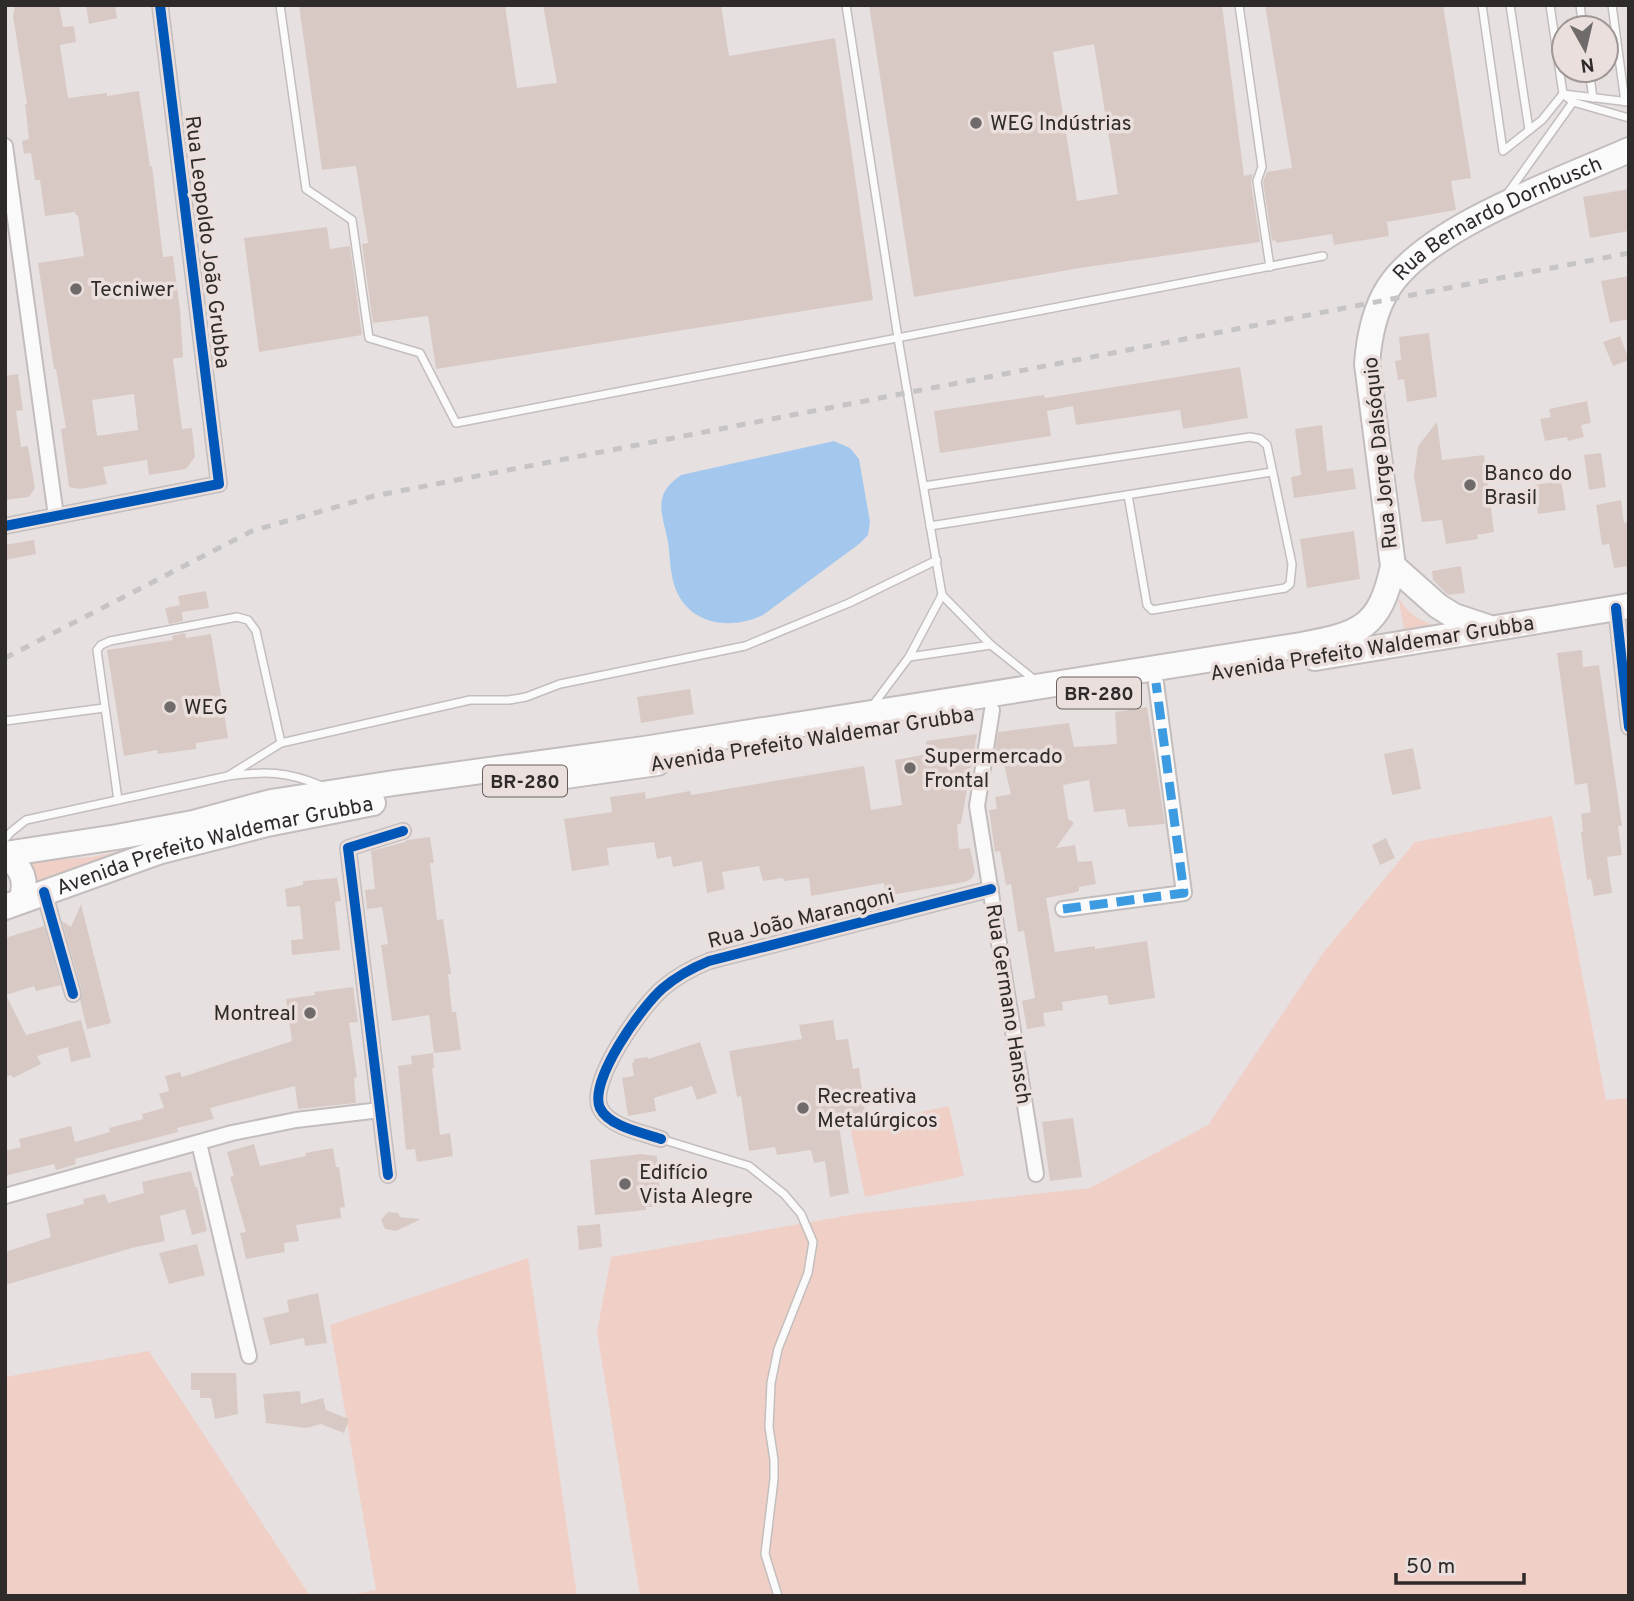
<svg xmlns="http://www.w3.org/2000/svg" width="1634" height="1601" font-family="Overpass,sans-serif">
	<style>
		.green { fill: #f0cfc7 }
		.water { fill: #a4c8ed }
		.building { fill: #d9c9c4; fill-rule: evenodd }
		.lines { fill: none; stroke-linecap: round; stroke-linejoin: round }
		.service-casing { stroke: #c3bebd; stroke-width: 10 }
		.minor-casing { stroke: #c3bebd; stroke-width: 18 }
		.trunk-casing { stroke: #c3bebd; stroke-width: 28 }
		.service { stroke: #fbfafa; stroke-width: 7 }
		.minor { stroke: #fbfafa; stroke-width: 14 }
		.trunk { stroke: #fbfafa; stroke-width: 24 }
		.rail { stroke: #c6c4c4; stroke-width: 5; stroke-dasharray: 9 9; stroke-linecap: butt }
		.quiet { stroke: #3d9ce1; stroke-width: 9; stroke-dasharray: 18 9; stroke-linecap: butt }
		.cycleway-casing { stroke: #eadfdc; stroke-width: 15 }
		.cycleway { stroke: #0057b8; stroke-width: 10 }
		.poi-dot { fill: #6f6b6a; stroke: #eadfdc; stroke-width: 2.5 }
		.labels { text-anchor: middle; stroke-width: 7; stroke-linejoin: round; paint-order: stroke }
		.shield { fill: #eadfdc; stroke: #67615f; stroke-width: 2 }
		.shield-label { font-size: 19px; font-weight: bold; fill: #2f2b2a }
		.poi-label { font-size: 21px; fill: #2f2b2a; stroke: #eadfdc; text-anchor: start }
		.street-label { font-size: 21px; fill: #2f2b2a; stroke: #eadfdc }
	</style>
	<rect width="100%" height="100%" fill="#e6e1e0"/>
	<!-- green -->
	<g class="green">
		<path d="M 1398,597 C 1408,615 1423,623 1443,628 L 1405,634 Z"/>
		<polygon points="1552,816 1606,1100 1629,1098 1629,1596 640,1596 597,1332 611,1257 862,1213 1090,1188 1208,1125 1323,953 1415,842"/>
		<polygon points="126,850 107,860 37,883 33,882 29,862 92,857"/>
		<polygon points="949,1106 964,1176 865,1197 850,1127"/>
		<polygon points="528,1258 577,1596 344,1596 376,1590 330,1325"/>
		<polygon points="149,1351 310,1596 5,1596 5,1377"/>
	</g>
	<!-- water -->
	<path class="water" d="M 834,441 L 850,448 L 859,459 L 870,522 L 868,535 L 859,544 L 763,615 C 732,630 691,626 676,590 C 670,576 670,557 668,542 C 666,530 659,511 662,499 C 665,487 672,482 681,475 Z"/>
	<!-- building -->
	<g class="building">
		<path d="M 15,5 L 59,5 L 63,27 L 74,26 L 76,42 L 60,45 L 68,98 L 107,93 L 107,96 L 139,91 L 150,166 L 152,166 L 163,257 L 173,256 L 180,310 L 183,357 L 173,359 L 182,429 L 192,428 L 195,457 L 186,469 L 149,475 L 147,460 L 103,467 L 107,484 L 80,489 L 69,487 L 61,429 L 66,428 L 56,369 L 54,369 L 38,263 L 84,256 L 78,215 L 76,215 L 75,212 L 45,216 L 40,180 L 35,180 L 31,153 L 24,154 L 22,141 L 29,139 L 25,104 L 27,104 L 13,16 ZM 134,394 L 138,430 L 97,436 L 92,400 Z"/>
		<polygon points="86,5 115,5 117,18 89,24"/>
		<polygon points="299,5 505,5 517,88 557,83 543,5 721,5 729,56 835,38 873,300 436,369 428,316 373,323 362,244 368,243 356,166 322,170"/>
		<path d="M 869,5 L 1222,5 L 1244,176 L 1253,174 L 1251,182 L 1260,242 L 1080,268 L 914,297 ZM 1094,44 L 1118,194 L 1077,201 L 1053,52 Z"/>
		<polygon points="1265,5 1443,5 1471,178 1451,181 1456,210 1387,222 1389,236 1334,245 1332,234 1276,243 1275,240 1272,241 1263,182 1267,172 1292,168"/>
		<polygon points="1629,189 1629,231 1590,238 1583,197"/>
		<polygon points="327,227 330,249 350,246 362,335 259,352 244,238"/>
		<polygon points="1629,276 1629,319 1610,323 1601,281"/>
		<polygon points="1429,333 1437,397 1407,402 1404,379 1398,380 1395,361 1401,360 1399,337"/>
		<polygon points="1620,336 1629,360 1613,366 1603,342"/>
		<polygon points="1240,367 1248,418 1183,429 1180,410 1076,425 1073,406 1047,411 1051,436 940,453 934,411 1044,395 1045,398"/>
		<polygon points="18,374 23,410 16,411 21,447 28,446 35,488 29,497 5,500 5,376"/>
		<polygon points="1587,401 1591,423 1581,425 1584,437 1568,441 1567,437 1545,441 1540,419 1551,417 1549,409"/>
		<polygon points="1437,422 1442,460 1484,455 1494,532 1477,535 1478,539 1446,544 1442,520 1422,522 1414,476 1418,446"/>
		<polygon points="1322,425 1327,471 1353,468 1356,489 1294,498 1291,477 1301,475 1295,429"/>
		<polygon points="1601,453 1606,487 1589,490 1584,455"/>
		<polygon points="1561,481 1566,510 1538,514 1534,485"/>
		<polygon points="1621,500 1624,523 1629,522 1629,566 1614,568 1609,544 1602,545 1596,505"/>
		<polygon points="1354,531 1360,579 1307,588 1300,539"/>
		<polygon points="34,540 36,554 5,560 5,545"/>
		<polygon points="1461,566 1465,593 1448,595 1433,580 1432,571"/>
		<polygon points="206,591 209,608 182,612 183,621 169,624 165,608 180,605 178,596"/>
		<polygon points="185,633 186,638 211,634 228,738 196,743 196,749 158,754 157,750 124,756 107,650 173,640 172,636"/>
		<polygon points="1582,650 1583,667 1599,665 1622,826 1618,826 1622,855 1607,857 1612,893 1594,896 1591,879 1587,880 1581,832 1583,832 1581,814 1591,812 1587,783 1575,785 1557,653"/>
		<polygon points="690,689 694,714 641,723 637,697"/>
		<polygon points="1147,707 1165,824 1128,827 1125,809 1094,812 1089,780 1063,785 1068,819 1074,823 1056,848 1075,845 1078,862 1092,861 1096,884 1079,887 1079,891 1073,893 1046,898 1055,952 1095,946 1095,949 1147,941 1155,998 1109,1005 1107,995 1062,1002 1063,1010 1043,1013 1045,1026 1027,1029 1022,1001 1035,998 1024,931 1018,932 1011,884 1006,885 1000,851 995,852 989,810 997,809 995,797 1011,794 1003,761 993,763 998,732 1069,723 1074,747 1117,744 1115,712"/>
		<polygon points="977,734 961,823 957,825 959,849 970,848 975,872 972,878 965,882 886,896 884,883 811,896 809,878 784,881 783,878 763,881 759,866 722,872 725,889 707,893 702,861 673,867 671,856 657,859 654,842 607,848 609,865 572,871 564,819 612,812 610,797 645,792 646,799 690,791 691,795 864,766 871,810 902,805 895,760 928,754 926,741"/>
		<polygon points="1413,748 1421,789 1392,795 1384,754"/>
		<polygon points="430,837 434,863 430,863 437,920 443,919 451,974 448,974 452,1012 456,1012 461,1050 434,1053 429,1015 392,1021 381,945 388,944 382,907 367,909 365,890 375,889 371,851 405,842 407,840"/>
		<polygon points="1386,838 1395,858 1380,865 1372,845"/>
		<polygon points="337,878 341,901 335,902 340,950 292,955 291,940 303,939 300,906 287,907 285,889 303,885 303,881"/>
		<polygon points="81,904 111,1023 87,1029 80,1000 82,991 62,921 71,927"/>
		<polygon points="44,926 61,985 36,991 34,986 6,995 26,1035 81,1020 91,1057 71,1062 68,1047 37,1056 41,1064 13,1078 11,1075 5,1078 5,938"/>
		<polygon points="353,987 358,1022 349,1023 357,1077 354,1078 356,1103 298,1109 295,1086 210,1108 214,1119 177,1128 178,1132 75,1159 76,1164 56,1170 54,1164 5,1176 5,1151 21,1147 19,1139 71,1126 75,1142 110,1132 109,1128 143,1119 142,1114 164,1108 159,1094 169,1091 165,1076 180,1072 182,1077 292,1041 286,999 315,995 314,992"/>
		<polygon points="833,1020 836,1040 848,1039 853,1069 859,1068 866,1119 839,1125 849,1193 830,1197 825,1161 814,1163 811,1150 777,1155 775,1147 749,1151 741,1096 737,1097 729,1051 802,1039 799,1025"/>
		<polygon points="700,1042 717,1093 697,1100 692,1086 654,1098 656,1111 628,1116 622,1078 634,1076 632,1063 634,1062 634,1059 648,1057 648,1059"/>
		<polygon points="433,1053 434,1068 432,1068 440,1135 450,1133 453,1156 417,1162 415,1149 406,1150 398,1066 412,1064 411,1056"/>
		<polygon points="1073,1118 1082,1177 1050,1181 1042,1122"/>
		<polygon points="254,1144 260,1166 306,1156 305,1153 333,1148 336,1167 339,1167 345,1207 340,1208 341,1218 296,1225 299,1241 284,1243 285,1252 246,1259 240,1233 246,1232 230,1177 234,1176 227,1152"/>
		<polygon points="641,1154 657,1156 661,1206 646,1207 646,1210 595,1215 590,1160"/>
		<polygon points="191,1171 195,1187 197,1187 207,1231 192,1235 185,1209 160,1216 165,1241 132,1248 5,1285 5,1252 51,1237 46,1214 84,1204 83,1199 105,1194 108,1203 144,1193 142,1182"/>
		<polygon points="388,1212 398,1213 400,1217 421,1219 396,1231 385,1229 381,1220"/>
		<polygon points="600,1224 602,1247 579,1250 577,1226"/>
		<polygon points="197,1244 205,1275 169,1284 159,1253"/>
		<polygon points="318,1293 327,1343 305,1346 304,1338 270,1345 263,1318 289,1312 287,1300"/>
		<polygon points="191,1373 236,1373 238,1414 215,1419 211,1398 200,1398 200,1390 191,1390"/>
		<polygon points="300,1391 301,1404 323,1398 326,1410 349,1419 344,1433 321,1424 306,1428 266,1423 263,1394"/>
	</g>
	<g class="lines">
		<!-- service casing -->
		<g class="service-casing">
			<g id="service">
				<polyline points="280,5 306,189 352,220 369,338 420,353 456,423 1323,256"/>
				<polyline points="846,5 898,338 942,595"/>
				<polyline points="1239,5 1262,167 1257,181 1270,267"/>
				<polyline points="1482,5 1503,151 1542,120 1563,94 1629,102"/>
				<polyline points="1510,5 1529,130"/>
				<polyline points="1550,5 1563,94 1573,102 1629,118"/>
				<polyline points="1580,5 1583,28"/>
				<polyline points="1612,5 1625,102"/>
				<polyline points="1589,70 1593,98"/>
				<polyline points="1508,193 1573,102"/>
				<polyline points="924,486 1250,437 1260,439 1267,445 1292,564 1290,584 1285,588 1152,610 1147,605 1128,495"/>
				<polyline points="930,526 1272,472"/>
				<polyline points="909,657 991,645"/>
				<polyline points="873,705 909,657 942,595 991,645 1036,681"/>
				<polyline points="5,721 104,708"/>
				<polyline points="281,743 470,700 509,700 526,697 560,684 745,646 849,603 937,560"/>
				<polyline points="118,800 97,650 101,645 110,641 237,617 248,620 256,631 281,743 228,776"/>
				<path d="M 5,839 L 11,832 L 26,820 L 228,776 C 265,771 287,771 322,786"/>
				<polyline points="661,1139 749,1166 784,1194 801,1214 813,1242 808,1273 778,1349 771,1383 769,1427 774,1460 774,1479 765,1554 778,1596"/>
			</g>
		</g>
		<!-- minor casing -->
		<g class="minor-casing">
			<g id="minor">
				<polyline points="5,146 56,516"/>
				<polyline points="5,526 219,484 160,5"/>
				<polyline points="1616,608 1629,727"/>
				<polyline points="992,710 977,806 1036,1174"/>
				<polyline points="44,892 73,994"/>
				<polyline points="1063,909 1184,893 1156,683"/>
				<path d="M 661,1139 C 644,1133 609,1127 600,1108 C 588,1081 642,1006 663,988 C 676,977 692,968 709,961 L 991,889"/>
				<polyline points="199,1143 249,1356"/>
				<polyline points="388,1175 348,848 403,831"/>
				<polyline points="5,1196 232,1133 296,1120 380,1110"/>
			</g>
		</g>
		<!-- trunk casing -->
		<g class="trunk-casing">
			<g id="trunk">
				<polyline points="1393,566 1438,606 1454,616 1487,627"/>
				<polyline points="1315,658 1629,606"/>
				<polyline points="565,776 657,763"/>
				<path id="s1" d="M 5,854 L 117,837 L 193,823 L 271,802 L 394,783 L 644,749 L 1301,645 C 1360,634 1380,628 1393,566 L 1367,364 C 1369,337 1374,310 1389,287 C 1429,226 1562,180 1629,150"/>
				<path d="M 5,854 C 22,868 28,880 21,901"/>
				<path id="s2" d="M 5,907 L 158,852 L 267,824 L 373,803"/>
			</g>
		</g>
		<!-- service -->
		<use href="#service" class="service"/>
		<!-- minor -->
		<use href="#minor" class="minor"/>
		<!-- trunk -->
		<use href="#trunk" class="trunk"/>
		<!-- rail -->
		<polyline class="rail" points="5,658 252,531 374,496 1629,253"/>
		<!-- quiet -->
		<polyline class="quiet" points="1063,909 1184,893 1156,683"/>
		<!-- cycleway casing -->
		<g class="cycleway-casing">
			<g id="cycleway">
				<polyline points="5,526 219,484 160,5"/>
				<polyline points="1616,608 1629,727"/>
				<polyline points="44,892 73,994"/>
				<path d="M 661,1139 C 644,1133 609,1127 600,1108 C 588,1081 642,1006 663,988 C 676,977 692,968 709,961 L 991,889"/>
				<polyline points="388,1175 348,848 403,831"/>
			</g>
		</g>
		<!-- cycleway -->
		<use href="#cycleway" class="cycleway"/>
	</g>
	<!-- markers -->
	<g class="poi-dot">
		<circle cx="976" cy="123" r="7"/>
		<circle cx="76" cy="289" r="7"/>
		<circle cx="1470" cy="485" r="7"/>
		<circle cx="170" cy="707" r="7"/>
		<circle cx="910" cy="768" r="7"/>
		<circle cx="310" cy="1013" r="7"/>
		<circle cx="803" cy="1108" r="7"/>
		<circle cx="625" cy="1184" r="7"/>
	</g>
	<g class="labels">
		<!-- shield labels -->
		<g class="shield">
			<rect x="1057" y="677.5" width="84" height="31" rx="5"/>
			<rect x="483" y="765.5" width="84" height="31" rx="5"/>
		</g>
		<g class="shield-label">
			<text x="1099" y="700">BR-280</text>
			<text x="525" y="788">BR-280</text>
		</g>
		<!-- poi labels -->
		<g class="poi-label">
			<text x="990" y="130">WEG Indústrias</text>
			<text x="90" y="296">Tecniwer</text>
			<text x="1484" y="480">Banco do<tspan x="1484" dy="24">Brasil</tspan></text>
			<text x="184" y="714">WEG</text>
			<text x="924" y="763">Supermercado<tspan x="924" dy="24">Frontal</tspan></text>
			<text x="296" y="1020" text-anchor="end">Montreal</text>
			<text x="817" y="1103">Recreativa<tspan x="817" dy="24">Metalúrgicos</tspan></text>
			<text x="639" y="1179">Edifício<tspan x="639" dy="24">Vista Alegre</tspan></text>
		</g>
		<!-- street labels -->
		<g class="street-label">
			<text dy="7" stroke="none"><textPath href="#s1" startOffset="1862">Rua Bernardo Dornbusch</textPath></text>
			<text transform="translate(208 242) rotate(83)" y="7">Rua Leopoldo João Grubba</text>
			<text transform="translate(1380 453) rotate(-96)" y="7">Rua Jorge Dalsóquio</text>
			<text transform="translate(1372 648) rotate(-9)" y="7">Avenida Prefeito Waldemar Grubba</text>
			<text transform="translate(812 739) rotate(-9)" y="7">Avenida Prefeito Waldemar Grubba</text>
			<text dy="7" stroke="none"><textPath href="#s2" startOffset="219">Avenida Prefeito Waldemar Grubba</textPath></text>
			<text transform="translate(801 918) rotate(-14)" y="7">Rua João Marangoni</text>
			<text transform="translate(1009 1004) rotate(81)" y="7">Rua Germano Hansch</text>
		</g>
	</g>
	<!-- border -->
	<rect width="1634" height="1601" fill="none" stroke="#2f2b2a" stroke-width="14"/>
	<!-- north arrow -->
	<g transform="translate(1585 49) rotate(172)"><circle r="33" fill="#eadfdc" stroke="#9f9795" stroke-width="2"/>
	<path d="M0-5L12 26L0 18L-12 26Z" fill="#6f6b6a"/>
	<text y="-10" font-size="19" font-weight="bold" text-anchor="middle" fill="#2f2b2a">N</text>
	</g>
	<!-- scale -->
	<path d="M1396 1573v10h128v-10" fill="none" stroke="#2f2b2a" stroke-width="3.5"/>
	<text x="1406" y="1573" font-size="21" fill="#2f2b2a" stroke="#eadfdc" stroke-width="5" paint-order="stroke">50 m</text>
</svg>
